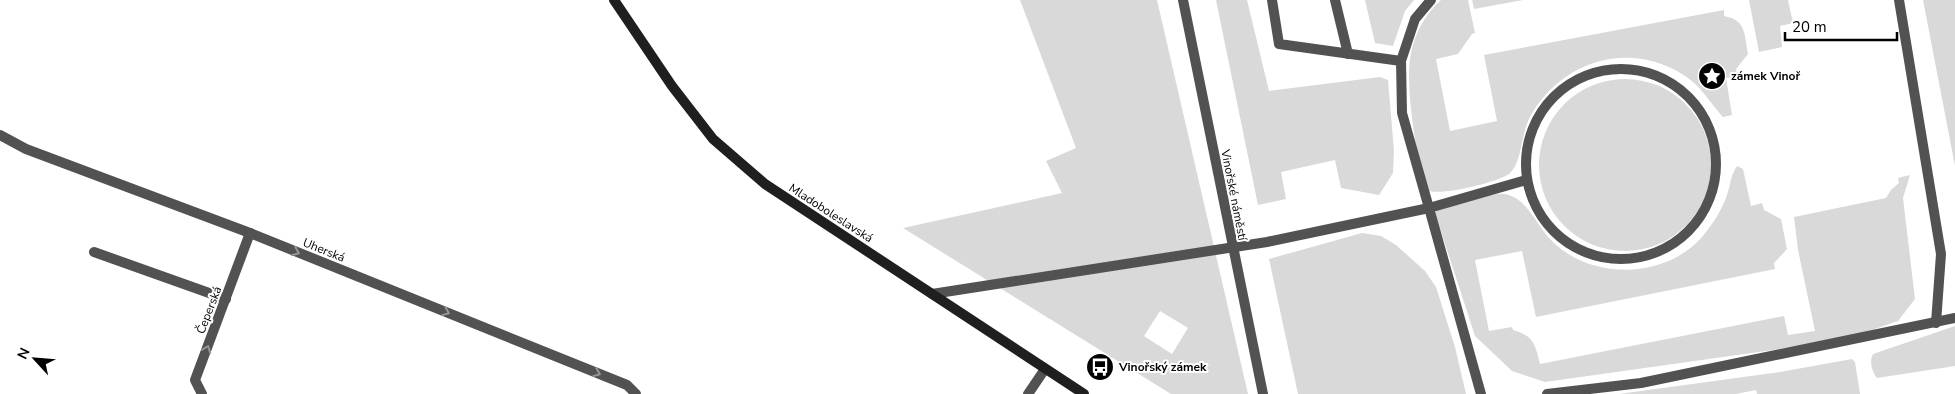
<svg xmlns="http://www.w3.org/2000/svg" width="1955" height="394" font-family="'Nunito Sans',sans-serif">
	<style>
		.green { fill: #d9d9d9; fill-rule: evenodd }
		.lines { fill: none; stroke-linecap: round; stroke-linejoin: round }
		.service { stroke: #525252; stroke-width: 10 }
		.minor { stroke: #525252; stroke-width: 10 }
		.secondary { stroke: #1f1f1f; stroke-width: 10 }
		.oneway { stroke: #979797 }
		.labels { text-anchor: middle; stroke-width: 4; stroke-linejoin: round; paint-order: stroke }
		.poi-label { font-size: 12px; font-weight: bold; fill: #000; stroke: #fff; text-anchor: start }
		.street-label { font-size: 12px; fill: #000; stroke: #fff }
	</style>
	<rect width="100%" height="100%" fill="#fff"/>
	<!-- green -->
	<g class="green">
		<path d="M 1020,0 L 1157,0 L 1248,394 L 1171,394 L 903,228 L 1062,193 L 1046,161 L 1076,148 ZM 1160,311 L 1188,328 L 1172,354 L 1144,336 Z"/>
		<polygon points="1216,0 1247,0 1269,91 1380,77 1388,80 1394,151 1393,173 1379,195 1341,188 1335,160 1281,172 1286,199 1258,205"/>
		<polygon points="1365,0 1414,0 1405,11 1393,46 1375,43"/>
		<path d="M 1441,0 L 1468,0 L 1475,33 L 1472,34 L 1458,54 L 1436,59 L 1450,131 L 1497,121 L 1484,55 L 1724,10 L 1724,16 C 1747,20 1744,35 1748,54 L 1736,69 L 1737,76 L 1726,78 L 1732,115 L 1723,117 C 1709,102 1701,85 1682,74 C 1627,40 1560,62 1530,117 C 1521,133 1522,163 1510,173 C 1500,182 1438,197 1426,190 C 1417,160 1404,83 1411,53 C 1415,33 1426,13 1441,0 Z"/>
		<polygon points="1472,0 1523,0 1474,9"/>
		<polygon points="1749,0 1788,0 1793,23 1780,26 1782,47 1759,52"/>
		<polygon points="1923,0 1955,0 1955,166"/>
		<circle cx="1625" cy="165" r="86"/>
		<path d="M 1737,166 L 1743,169 L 1751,206 L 1762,203 L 1764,210 L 1781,219 L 1787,249 L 1774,263 L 1775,269 L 1536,317 L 1522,251 L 1475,260 L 1489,331 L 1512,327 L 1513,330 C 1534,336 1535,344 1540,364 L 1784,316 L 1788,335 L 1815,331 L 1798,250 L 1794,217 L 1886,198 L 1891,190 L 1899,183 L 1898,178 L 1910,175 L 1903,198 L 1915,299 L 1898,321 L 1843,340 L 1545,382 L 1512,371 L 1475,336 L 1435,213 L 1438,209 C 1451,205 1494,192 1505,194 C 1529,199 1536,226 1552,241 C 1592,281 1665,279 1702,237 C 1712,225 1722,210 1727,195 C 1731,184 1730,176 1737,166 Z"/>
		<polygon points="1362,233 1381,236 1396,245 1425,271 1436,287 1455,347 1466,394 1298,394 1269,259"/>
		<path d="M 1955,326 L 1955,366 L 1877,378 C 1872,372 1869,361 1873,354 Z"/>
		<polygon points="1852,359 1855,362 1860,394 1757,394 1756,390 1736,394 1619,394 1780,372"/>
	</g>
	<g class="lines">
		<!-- service -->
		<g class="service">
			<polyline points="1183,0 1263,394"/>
			<polyline points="1272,0 1279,44 1401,61"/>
			<polyline points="1335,0 1348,54"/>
			<polyline points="1899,0 1941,254 1936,323"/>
			<circle cx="1621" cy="164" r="95"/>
			<polyline points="94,252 226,299"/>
			<polyline points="932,294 1267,242 1429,208 1402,113 1401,61 1415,19 1431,0"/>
			<polyline points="1481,394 1429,208 1526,180"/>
			<polyline points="1547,394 1641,383 1955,318"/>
		</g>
		<!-- minor -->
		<g class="minor">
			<polyline points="0,135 26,149 250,233 627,385 636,394"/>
			<polyline points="202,394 195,380 250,233"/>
			<polyline points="1028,394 1045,369"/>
		</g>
		<!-- secondary -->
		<polyline class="secondary" points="614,0 672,86 713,139 765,184 1084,394"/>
	</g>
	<!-- one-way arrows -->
	<defs><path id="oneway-chevron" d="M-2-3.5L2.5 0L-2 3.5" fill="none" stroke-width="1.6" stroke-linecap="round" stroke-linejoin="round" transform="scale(1.25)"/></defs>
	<g class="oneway">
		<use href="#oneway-chevron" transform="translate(296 252) rotate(22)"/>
		<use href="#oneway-chevron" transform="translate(446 312) rotate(22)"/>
		<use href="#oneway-chevron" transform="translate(207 349) rotate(-69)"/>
		<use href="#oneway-chevron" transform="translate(597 373) rotate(22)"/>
	</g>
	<!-- icons -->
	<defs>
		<g id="sight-disc" transform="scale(1.4375)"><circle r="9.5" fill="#000" stroke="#fff"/><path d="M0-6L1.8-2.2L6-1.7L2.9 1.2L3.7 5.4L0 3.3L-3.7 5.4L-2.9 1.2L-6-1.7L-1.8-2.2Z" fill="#fff"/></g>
		<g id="bus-disc" transform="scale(1.4375)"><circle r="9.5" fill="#000" stroke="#fff"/><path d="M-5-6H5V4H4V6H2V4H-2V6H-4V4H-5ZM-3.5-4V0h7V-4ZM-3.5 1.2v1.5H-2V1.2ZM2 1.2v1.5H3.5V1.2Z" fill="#fff"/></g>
	</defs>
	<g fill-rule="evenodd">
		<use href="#sight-disc" x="1712" y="76"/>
		<use href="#bus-disc" x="1100" y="367"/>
	</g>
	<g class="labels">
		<!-- poi labels -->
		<g class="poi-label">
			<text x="1731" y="80">zámek Vinoř</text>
			<text x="1119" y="371">Vinořský zámek</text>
		</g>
		<!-- street labels -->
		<g class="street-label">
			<text transform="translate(1234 195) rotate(79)" y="4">Vinořské náměstí</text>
			<text transform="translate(831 213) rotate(33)" y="4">Mladoboleslavská</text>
			<text transform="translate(324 250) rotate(22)" y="4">Uherská</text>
			<text transform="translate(209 310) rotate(-69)" y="4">Čeperská</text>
		</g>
	</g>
	<!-- north arrow -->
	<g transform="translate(35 359) rotate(296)" stroke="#ffffff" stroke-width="4" paint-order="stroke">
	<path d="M0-4L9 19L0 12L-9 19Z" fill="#000000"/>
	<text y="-8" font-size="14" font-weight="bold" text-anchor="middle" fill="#000000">N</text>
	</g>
	<!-- scale -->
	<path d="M1785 32v8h112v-8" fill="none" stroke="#000000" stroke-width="2.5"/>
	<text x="1792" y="32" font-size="15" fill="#000000" stroke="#ffffff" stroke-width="4" paint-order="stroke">20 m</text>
</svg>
